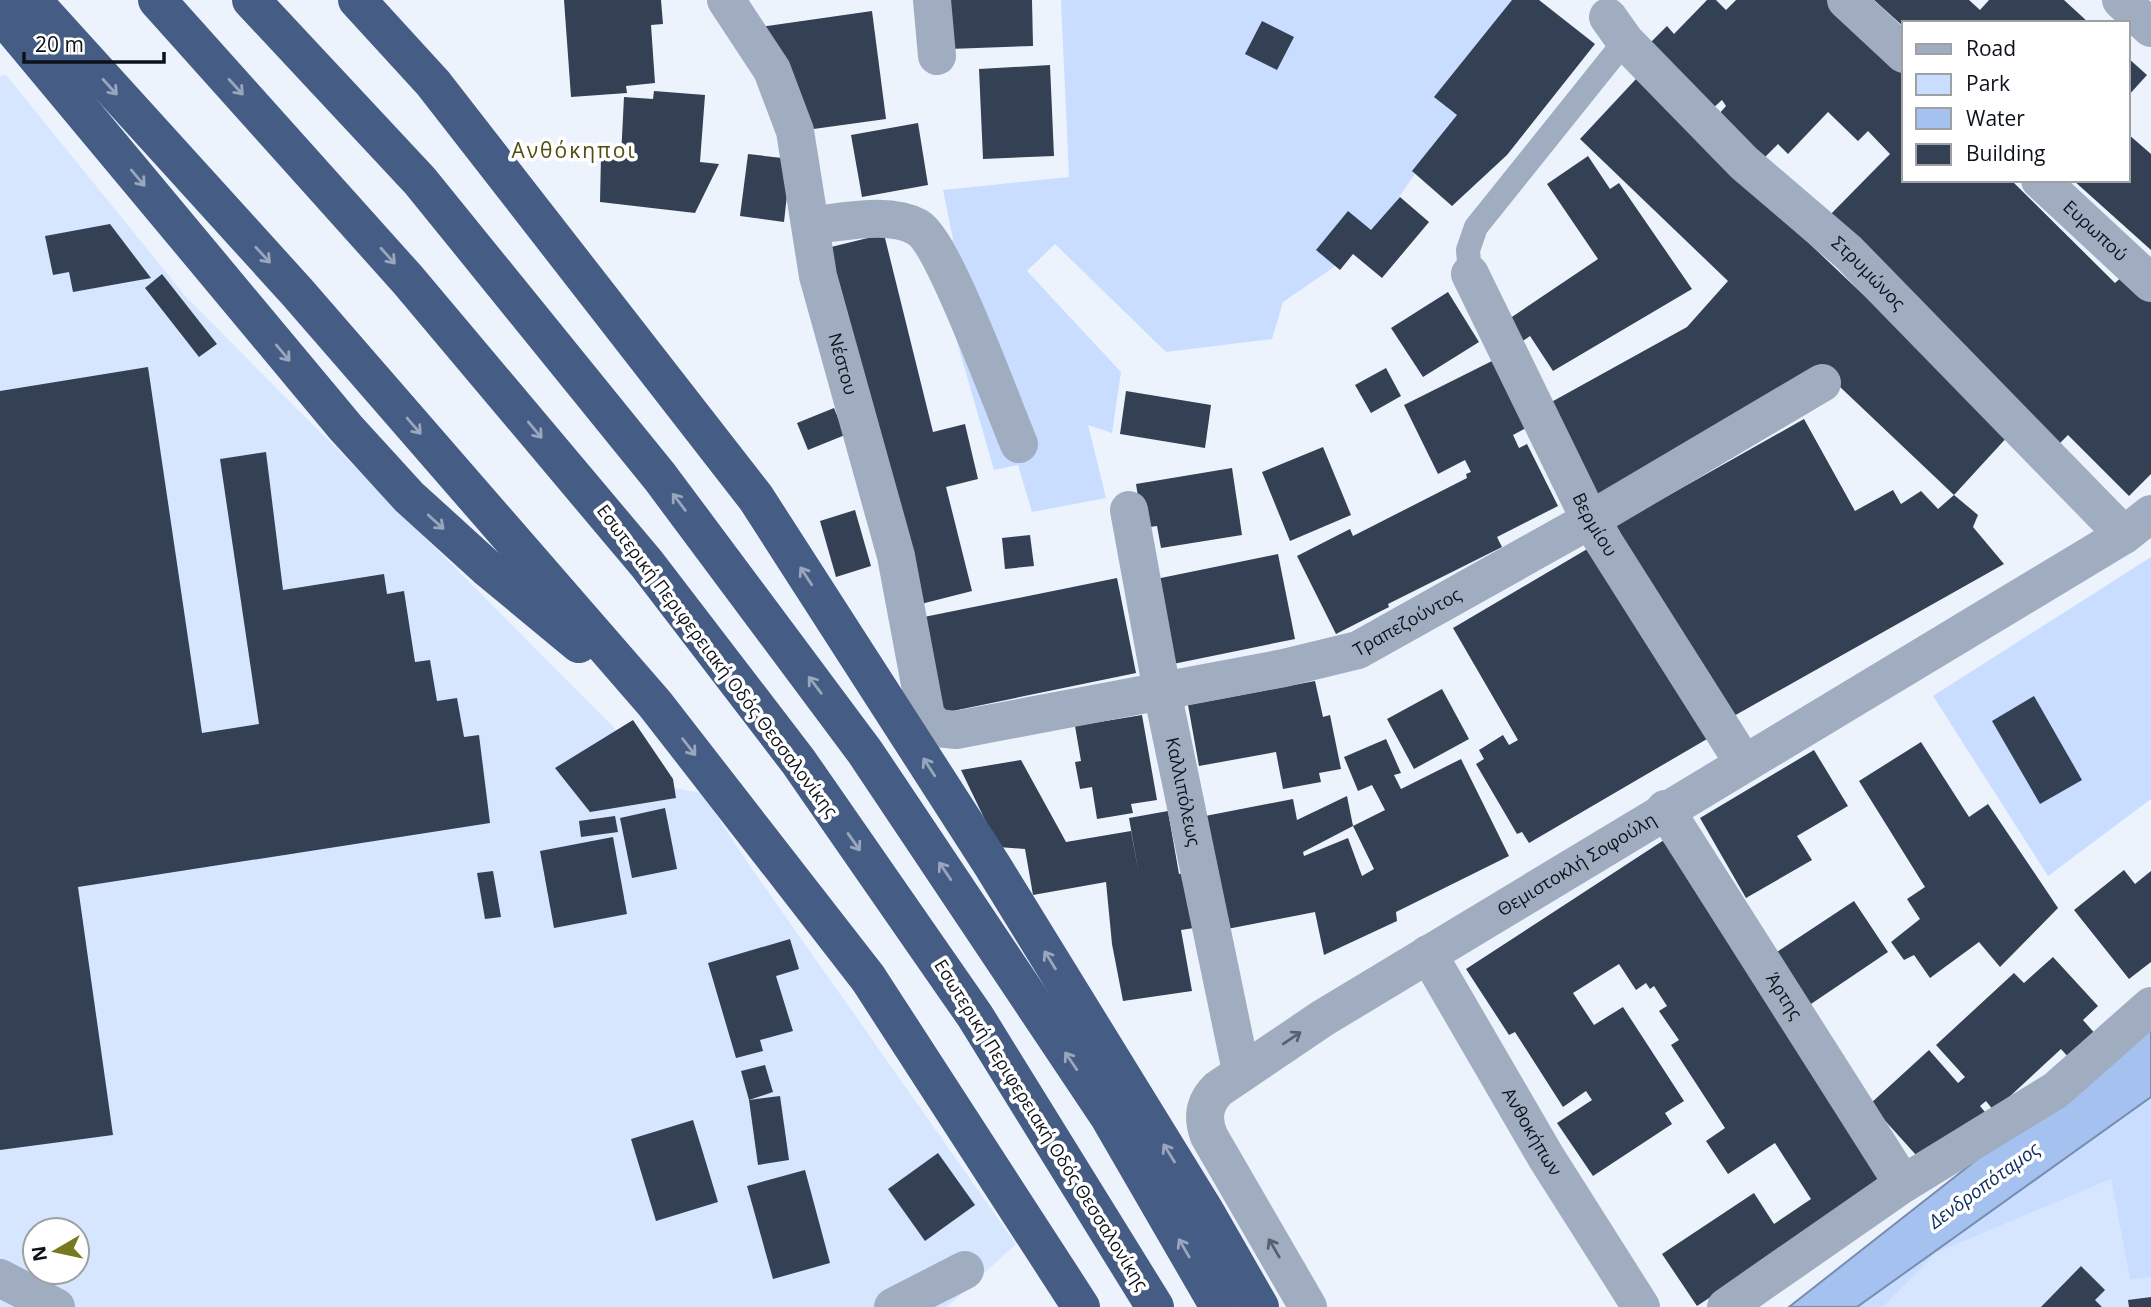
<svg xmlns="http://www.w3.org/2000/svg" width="2151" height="1307" font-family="'Open Sans',sans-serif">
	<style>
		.built { fill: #d7e6ff; fill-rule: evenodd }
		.green { fill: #c8ddff }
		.water { fill: #a5c1ef; stroke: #778caf; stroke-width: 2 }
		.building { fill: #344053 }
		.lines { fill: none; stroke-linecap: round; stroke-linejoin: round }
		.lane { stroke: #a0adc1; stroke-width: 24 }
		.street { stroke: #a0adc1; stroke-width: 38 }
		.highway { stroke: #455d85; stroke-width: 38 }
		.oneway { stroke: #99a6bc }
		.oneway2 { stroke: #56606e }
		.labels { text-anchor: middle; stroke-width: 7; stroke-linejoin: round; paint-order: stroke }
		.street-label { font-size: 18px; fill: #0d121a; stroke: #fff }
		.water-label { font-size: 19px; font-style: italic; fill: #103166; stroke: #fff }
		.quarter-label { font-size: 21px; letter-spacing: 2px; fill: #4e4e11; stroke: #fff }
	</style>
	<rect width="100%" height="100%" fill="#edf3fc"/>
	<!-- built -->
	<g class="built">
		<path d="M 6,75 L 187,298 L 674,788 L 702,793 L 745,859 L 1016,1244 L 947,1307 L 0,1307 L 0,76 ZM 35,1230 L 77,1230 L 77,1272 L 35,1272 Z"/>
		<polygon points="2111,1179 2130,1280 2151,1277 2151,1307 1883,1307 1936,1253"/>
	</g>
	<!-- green -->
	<g class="green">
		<polygon points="1061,0 1530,0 1527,23 1439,139 1366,245 1283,302 1272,339 1166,352 1055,244 1027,271 1121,372 1112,433 1088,425 1106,498 1032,512 1018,465 994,470 936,269 953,239 943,190 1069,177"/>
		<polygon points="2151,557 2151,799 2048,876 1933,696"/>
		<polygon points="2151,1097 2151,1277 2130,1280 2111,1179 1936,1253 1883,1307 1857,1307"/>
	</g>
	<!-- water -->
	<polygon class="water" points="2151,1023 2151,1097 1857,1307 1789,1307"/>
	<!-- building -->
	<g class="building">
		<polygon points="564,0 661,0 663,24 651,25 655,83 626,86 627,93 571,97"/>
		<polygon points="947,0 1032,0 1033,46 949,49"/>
		<polygon points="1512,0 1539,0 1595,44 1507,155 1452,206 1412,171 1457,115 1434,97"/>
		<polygon points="1707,0 1716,0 1726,10 1736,0 1829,0 1904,75 1904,180 2011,180 2115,283 2126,273 2151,298 2151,474 2129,496 2068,435 2058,445 1828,217 1890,154 1868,131 1858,141 1828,112 1788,154 1778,144 1763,159 1718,115 1726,106 1722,100 1713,108 1643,50 1667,26 1674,34"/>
		<polygon points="1874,0 1969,0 1980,10 1989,0 2064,0 2089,23 1904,23 1904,27"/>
		<polygon points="872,11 886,119 799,131 753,28"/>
		<polygon points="1262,21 1294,37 1277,70 1245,54"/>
		<polygon points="2128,58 2147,75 2128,96"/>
		<polygon points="1050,65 1054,156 983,159 979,69"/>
		<polygon points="1636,79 2010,434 1954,495 1819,367 1597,496 1546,405 1687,327 1728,281 1580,139"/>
		<polygon points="654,91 705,95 700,162 719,164 695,213 600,202 601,156 621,157 624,97 653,99"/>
		<polygon points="918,123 928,185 862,197 851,135"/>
		<polygon points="2128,134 2151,154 2151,250 2073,180 2128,180"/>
		<polygon points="748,154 791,159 784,222 740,216"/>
		<polygon points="1588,156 1610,189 1619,183 1692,289 1553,371 1530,336 1517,345 1503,323 1598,259 1547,184"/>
		<polygon points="1400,197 1429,222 1382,278 1353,254 1340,270 1316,250 1348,211 1371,230"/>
		<polygon points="110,224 151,278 73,292 69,272 53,275 45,236"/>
		<polygon points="884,234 933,432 965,424 978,479 946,487 972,591 921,604 823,249"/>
		<polygon points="162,274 217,344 199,357 145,288"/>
		<polygon points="1448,292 1479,342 1423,377 1391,328"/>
		<polygon points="1494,360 1528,427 1513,435 1519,448 1527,444 1558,506 1497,537 1502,547 1388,604 1389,607 1336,634 1297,556 1350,529 1353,536 1467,478 1466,474 1471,472 1465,460 1438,474 1404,405"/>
		<polygon points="148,367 202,733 259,724 220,459 266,452 283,590 384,574 387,594 404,591 415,662 430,660 437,701 457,698 464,737 479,735 490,823 78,887 113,1135 0,1150 0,391"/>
		<polygon points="1386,368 1401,396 1371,413 1355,385"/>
		<polygon points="1126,391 1211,405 1205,448 1120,434"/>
		<polygon points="834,408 845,435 808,450 797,423"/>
		<polygon points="1804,419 1855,511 1893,490 1901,504 1921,491 1938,509 1954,495 1978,515 1973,527 2004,564 1725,721 1616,525"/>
		<polygon points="1323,447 1351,515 1290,541 1262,472"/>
		<polygon points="1232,468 1242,535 1161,548 1157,526 1143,528 1136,484"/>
		<polygon points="855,510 871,566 836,577 820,521"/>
		<polygon points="1030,535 1034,566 1005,569 1002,538"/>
		<polygon points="1594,545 1707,739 1529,843 1522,832 1517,834 1476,764 1484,759 1479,750 1503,735 1509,745 1518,740 1453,628"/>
		<polygon points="1278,554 1295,639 1173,664 1156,579"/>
		<polygon points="1117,578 1136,673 938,714 919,618"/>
		<polygon points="1315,681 1323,717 1330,715 1341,769 1319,773 1321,782 1283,789 1276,752 1199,766 1188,705"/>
		<polygon points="1442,689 1469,739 1414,769 1387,719"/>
		<polygon points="2034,696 2082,780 2040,804 1992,721"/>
		<polygon points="1142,715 1157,800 1131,804 1133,813 1097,819 1092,787 1080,789 1075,762 1081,761 1075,726"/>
		<polygon points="633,720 673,779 676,798 590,812 555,768"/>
		<polygon points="1386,739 1401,773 1394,775 1401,789 1461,759 1509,856 1396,912 1397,921 1324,955 1315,912 1222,930 1200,817 1293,799 1297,820 1347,796 1353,826 1303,852 1304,856 1348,838 1362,876 1374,869 1353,826 1385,810 1372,785 1358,791 1344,757"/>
		<polygon points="1921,742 1969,817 1988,804 2058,908 2000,967 1979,942 1930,978 1914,955 1904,960 1891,942 1920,919 1907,899 1925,887 1859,781"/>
		<polygon points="1814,750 1848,806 1797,836 1812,860 1746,898 1700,818"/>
		<polygon points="1021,760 1066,842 1131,831 1139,875 1129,818 1168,811 1179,874 1184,873 1194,928 1181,930 1192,991 1123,1001 1112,944 1106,882 1033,895 1025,849 998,847 961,770"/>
		<polygon points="665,808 677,869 632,878 620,818"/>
		<polygon points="615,816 618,832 581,837 579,821"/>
		<polygon points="613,837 627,914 554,928 540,851"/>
		<polygon points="1664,840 1886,1181 1697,1306 1662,1254 1754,1193 1774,1224 1811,1199 1775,1143 1728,1174 1706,1141 1725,1128 1671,1045 1679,1040 1659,1011 1667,1006 1654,986 1650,989 1646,983 1636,990 1619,964 1573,993 1594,1025 1623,1007 1684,1101 1665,1113 1672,1124 1593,1176 1557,1123 1592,1100 1586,1091 1563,1107 1515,1032 1509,1035 1466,969"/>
		<polygon points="2124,870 2135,884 2151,871 2151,962 2129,979 2074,910"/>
		<polygon points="493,871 501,917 485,919 477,873"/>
		<polygon points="1854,901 1888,952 1805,1008 1771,956"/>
		<polygon points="790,939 799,969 776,976 793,1031 760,1040 763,1051 736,1058 708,963"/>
		<polygon points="2053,957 2098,1006 2083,1020 2104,1044 2078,1068 2061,1049 1994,1111 1986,1101 1980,1106 1985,1112 1926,1166 1870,1104 1929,1050 1958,1083 1965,1077 1936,1045 2014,973 2024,983"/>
		<polygon points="765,1065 773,1092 749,1100 741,1071"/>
		<polygon points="780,1096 789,1160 758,1165 749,1100"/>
		<polygon points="693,1120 718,1202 656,1221 631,1139"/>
		<polygon points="938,1153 975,1205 925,1241 888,1189"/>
		<polygon points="805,1170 830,1263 773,1279 747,1186"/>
		<polygon points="2081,1266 2105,1290 2095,1300 2102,1307 2041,1307"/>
		<polygon points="2151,1297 2151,1307 2129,1307 2128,1300"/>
	</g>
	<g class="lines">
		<!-- lane -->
		<polyline class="lane" points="1470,274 1468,250 1476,227 1625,41"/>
		<!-- street -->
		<g class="street">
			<path id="s1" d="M 726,0 L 772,70 L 795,131 L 818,276 L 896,556 L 926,716 L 937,728 L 956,730 L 1284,668 L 1358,650 L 1590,520 L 1822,383"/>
			<polyline points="932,0 937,56"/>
			<polyline points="1846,0 1904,54"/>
			<polyline points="2121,0 2151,28"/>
			<path id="s2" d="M 1608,17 L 1625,41 L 1744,163 L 1848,252 L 2124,535"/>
			<path id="s3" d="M 2040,180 L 2151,283"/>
			<path d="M 811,225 C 842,223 888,211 917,227 C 944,242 1003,407 1019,444"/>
			<path id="s4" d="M 1470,274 L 1590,520 L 1743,762"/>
			<path id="s5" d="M 1129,510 L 1162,691 L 1241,1071"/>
			<path id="s6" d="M 1665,809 L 1903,1184"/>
			<path id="s7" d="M 1428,954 L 1546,1157 L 1641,1307"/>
			<polyline points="0,1278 56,1307"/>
			<polyline points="893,1307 965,1270"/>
			<path id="s8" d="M 1308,1307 L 1209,1136 C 1202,1118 1204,1103 1218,1089 L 1323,1018 L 2124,535 L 2151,514"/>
			<polyline points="1726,1307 1903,1184 2056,1090 2151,1006"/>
		</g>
		<!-- highway -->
		<g class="highway">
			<polyline points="32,0 297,292 655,704 868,978 1081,1307"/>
			<polyline points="157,0 408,280 647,564 798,761 975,1016 1155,1307"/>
			<polyline points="251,0 420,181 660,477 865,752 1109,1117 1219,1307"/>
			<polyline points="357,0 433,83 756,498 992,865 1205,1211 1260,1307"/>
			<polyline points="0,13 346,428 409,497 486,567 579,644"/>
		</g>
	</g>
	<!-- one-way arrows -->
	<defs><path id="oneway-shaft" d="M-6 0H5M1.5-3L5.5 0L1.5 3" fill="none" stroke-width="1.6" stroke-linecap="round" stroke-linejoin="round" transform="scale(1.75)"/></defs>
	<g class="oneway">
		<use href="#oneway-shaft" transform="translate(110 87) rotate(48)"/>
		<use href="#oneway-shaft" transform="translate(236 87) rotate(48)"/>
		<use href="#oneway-shaft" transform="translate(138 178) rotate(50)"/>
		<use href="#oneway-shaft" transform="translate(263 255) rotate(47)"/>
		<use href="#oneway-shaft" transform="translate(388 256) rotate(48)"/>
		<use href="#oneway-shaft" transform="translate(283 353) rotate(50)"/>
		<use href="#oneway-shaft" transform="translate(414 426) rotate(49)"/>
		<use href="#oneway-shaft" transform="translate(535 430) rotate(50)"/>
		<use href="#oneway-shaft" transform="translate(679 502) rotate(-127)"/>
		<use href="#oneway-shaft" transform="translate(436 522) rotate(42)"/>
		<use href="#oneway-shaft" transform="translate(806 576) rotate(-123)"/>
		<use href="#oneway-shaft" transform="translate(815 685) rotate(-127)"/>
		<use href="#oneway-shaft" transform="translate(689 747) rotate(52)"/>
		<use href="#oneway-shaft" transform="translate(929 767) rotate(-123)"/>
		<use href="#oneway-shaft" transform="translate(854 842) rotate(55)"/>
		<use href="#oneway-shaft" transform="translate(945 871) rotate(-124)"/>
		<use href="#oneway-shaft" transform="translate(1050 960) rotate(-122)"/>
		<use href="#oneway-shaft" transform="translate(1071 1061) rotate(-124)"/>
		<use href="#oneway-shaft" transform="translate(1169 1153) rotate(-122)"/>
		<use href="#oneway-shaft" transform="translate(1184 1248) rotate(-120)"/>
	</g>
	<g class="oneway2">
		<use href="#oneway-shaft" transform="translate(1292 1038) rotate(-34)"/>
		<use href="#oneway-shaft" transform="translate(1274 1248) rotate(-120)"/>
	</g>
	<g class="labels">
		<!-- street labels -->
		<g class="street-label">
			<text dy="6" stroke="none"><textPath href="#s3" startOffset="75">Ευρωπού</textPath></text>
			<text dy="6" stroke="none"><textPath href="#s2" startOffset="366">Στρυμώνος</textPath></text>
			<text dy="6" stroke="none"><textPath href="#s1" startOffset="387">Νέστου</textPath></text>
			<text dy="6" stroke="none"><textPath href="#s4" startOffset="280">Βερμίου</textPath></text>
			<text dy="6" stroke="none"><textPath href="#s1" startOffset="1251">Τραπεζούντος</textPath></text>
			<text transform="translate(717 661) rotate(53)" y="6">Εσωτερική Περιφερειακή Οδός Θεσσαλονίκης</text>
			<text dy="6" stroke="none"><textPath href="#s5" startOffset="287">Καλλιπόλεως</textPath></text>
			<text dy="6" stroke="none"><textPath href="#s8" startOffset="672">Θεμιστοκλή Σοφούλη</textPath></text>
			<text dy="6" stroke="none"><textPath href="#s6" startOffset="222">Άρτης</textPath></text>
			<text transform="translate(1041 1125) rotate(58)" y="6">Εσωτερική Περιφερειακή Οδός Θεσσαλονίκης</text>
			<text dy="6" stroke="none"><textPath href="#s7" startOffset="206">Ανθοκήπων</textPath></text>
		</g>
		<!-- water labels -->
		<g class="water-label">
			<text transform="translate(1984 1185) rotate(-36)" y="7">Δενδροπόταμος</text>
		</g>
		<!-- quarter labels -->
		<g class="quarter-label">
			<text x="574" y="158">Ανθόκηποι</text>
		</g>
	</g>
	<!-- legend -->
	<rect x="1902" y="21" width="228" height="161" fill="#ffffff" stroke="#9ea0a3" stroke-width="2"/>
	<rect x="1916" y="44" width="35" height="10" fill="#a0adc1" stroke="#9ea0a3" stroke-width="2"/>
	<text x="1966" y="56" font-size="21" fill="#0d121a">Road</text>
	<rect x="1916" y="74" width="35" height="21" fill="#c8ddff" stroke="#9ea0a3" stroke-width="2"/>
	<text x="1966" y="91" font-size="21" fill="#0d121a">Park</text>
	<rect x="1916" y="108" width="35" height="21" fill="#a5c1ef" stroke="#9ea0a3" stroke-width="2"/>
	<text x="1966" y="126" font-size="21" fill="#0d121a">Water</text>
	<rect x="1916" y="144" width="35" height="21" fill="#344053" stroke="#9ea0a3" stroke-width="2"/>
	<text x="1966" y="161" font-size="21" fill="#0d121a">Building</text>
	<!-- north arrow -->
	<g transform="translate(56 1251) rotate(261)"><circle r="33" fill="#ffffff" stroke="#9ea0a3" stroke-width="2"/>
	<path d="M0-5L12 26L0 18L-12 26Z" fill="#77781f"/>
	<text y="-10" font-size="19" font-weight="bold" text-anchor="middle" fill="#0d121a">N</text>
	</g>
	<!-- scale -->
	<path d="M24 52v10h140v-10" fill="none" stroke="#0d121a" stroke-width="3.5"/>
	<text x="35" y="52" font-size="21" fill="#0d121a" stroke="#ffffff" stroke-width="5" paint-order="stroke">20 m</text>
</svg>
